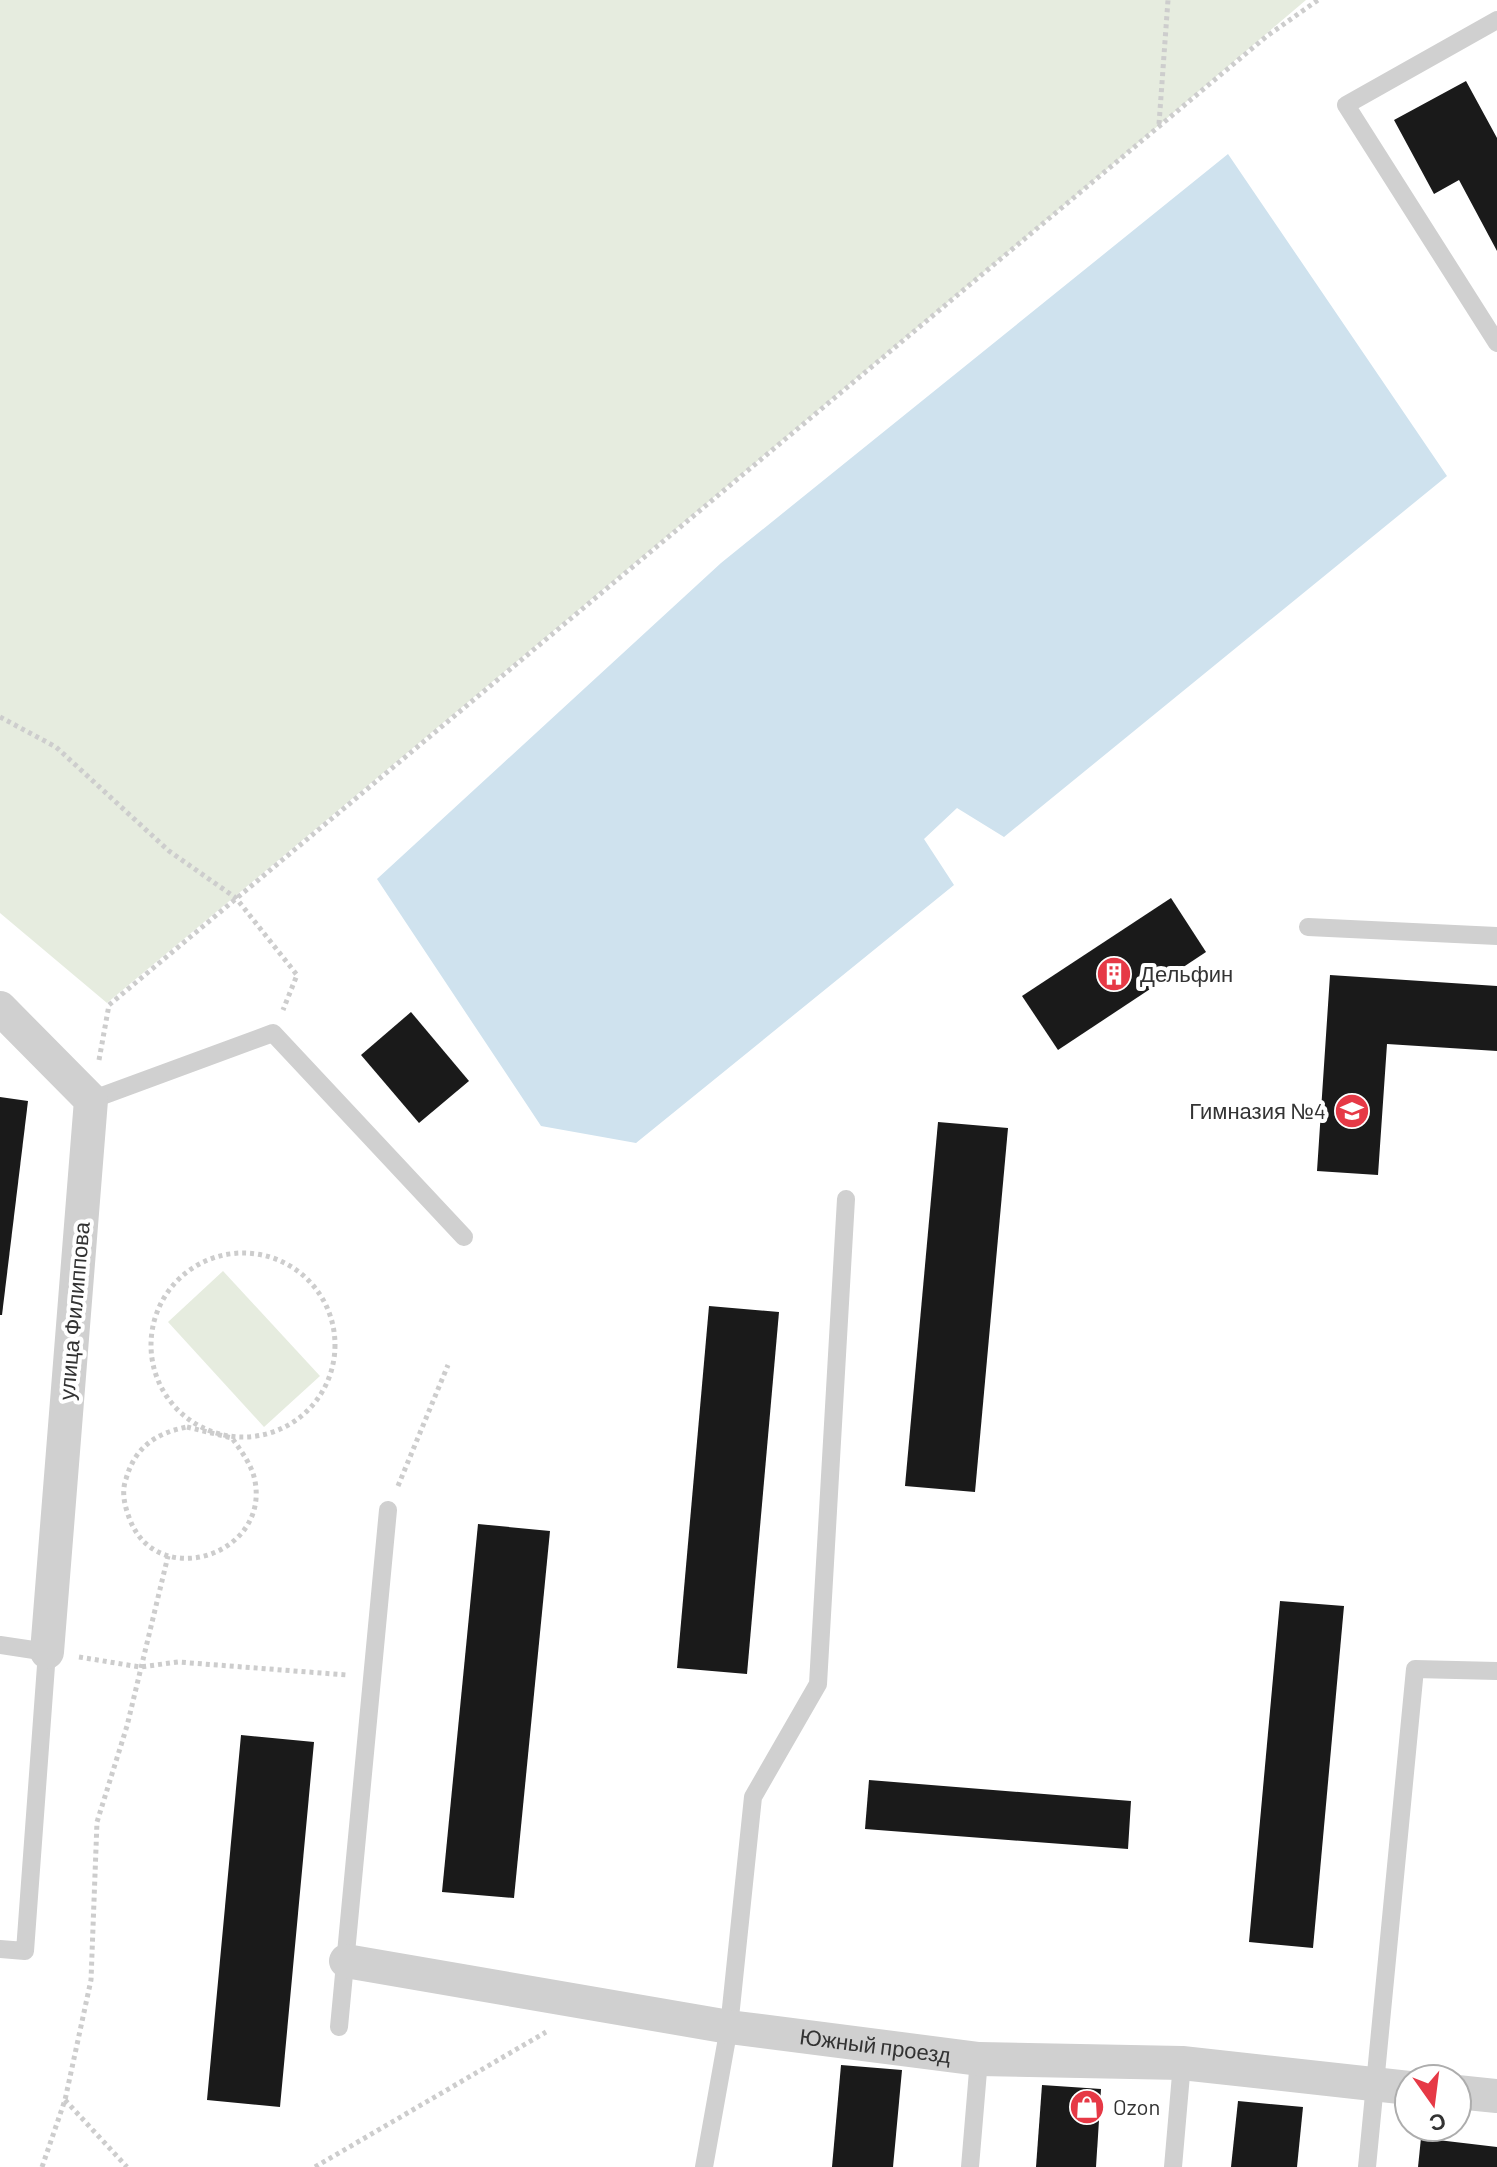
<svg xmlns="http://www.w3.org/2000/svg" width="1497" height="2167" font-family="Barlow,sans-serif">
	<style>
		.green { fill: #e6ecdf }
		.water { fill: #cfe2ee }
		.building { fill: #1a1a1a }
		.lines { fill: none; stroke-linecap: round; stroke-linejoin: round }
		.path { stroke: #cdcdcd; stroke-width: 5; stroke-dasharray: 4 4; stroke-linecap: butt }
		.service { stroke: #d0d0d0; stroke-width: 18 }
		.minor { stroke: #d0d0d0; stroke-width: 34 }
		.labels { text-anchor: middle; stroke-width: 8; stroke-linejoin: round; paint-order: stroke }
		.poi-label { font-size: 22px; fill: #333; stroke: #fff; text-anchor: start }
		.street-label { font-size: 22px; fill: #333; stroke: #fff }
	</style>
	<rect width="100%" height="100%" fill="#fff"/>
	<!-- green -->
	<g class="green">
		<polygon points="0,0 1306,0 1086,187 107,1003 0,913"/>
		<polygon points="223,1271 320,1376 264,1427 168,1322"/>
	</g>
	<!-- water -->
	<polygon class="water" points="1228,154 1447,476 1004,837 957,808 924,839 954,885 636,1143 541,1126 377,879 721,563"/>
	<!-- building -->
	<g class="building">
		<polygon points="1466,81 1497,138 1497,251 1459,180 1434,194 1394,120"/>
		<polygon points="1171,898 1206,952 1058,1050 1022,996"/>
		<polygon points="1330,975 1497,986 1497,1051 1387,1044 1378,1175 1317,1171"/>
		<polygon points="411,1012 469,1081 419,1123 361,1055"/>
		<polygon points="0,1097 28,1101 2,1315 0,1315"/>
		<polygon points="938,1122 1008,1128 975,1492 905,1486"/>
		<polygon points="709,1306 779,1312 747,1674 677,1668"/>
		<polygon points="478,1524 550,1531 514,1898 442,1892"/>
		<polygon points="1280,1601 1344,1606 1313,1948 1249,1942"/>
		<polygon points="241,1735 314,1742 280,2107 207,2100"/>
		<polygon points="869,1780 1131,1801 1128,1849 865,1829"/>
		<polygon points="841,2065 902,2070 893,2167 832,2167"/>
		<polygon points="1042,2085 1101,2089 1096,2167 1036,2167"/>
		<polygon points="1238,2101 1303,2107 1297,2167 1231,2167"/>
		<polygon points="1421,2138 1497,2147 1497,2167 1418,2167"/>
	</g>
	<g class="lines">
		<!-- path -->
		<g class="path">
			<polyline points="1159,124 1168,0"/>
			<polyline points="0,717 56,747 169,851 236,898 297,975 283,1010"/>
			<polyline points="99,1060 109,1005 1267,36 1318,0"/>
			<circle cx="243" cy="1345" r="92"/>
			<path d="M 187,1427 L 232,1438 C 241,1451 252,1465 255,1481 C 269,1555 158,1591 130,1520 C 125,1507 121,1493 126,1479 C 135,1447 156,1433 187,1427 Z"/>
			<polyline points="398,1486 448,1365"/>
			<polyline points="79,1657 140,1667 178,1662 347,1675"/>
			<polyline points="65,2100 127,2167"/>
			<polyline points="42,2167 65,2100 91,1980 97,1822 127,1726 168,1556"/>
			<polyline points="315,2167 546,2032"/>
		</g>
		<!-- service -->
		<g class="service">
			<polyline points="1497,20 1346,105 1497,343"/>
			<polyline points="1308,927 1497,936"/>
			<polyline points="91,1100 273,1033 464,1237"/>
			<polyline points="0,1645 47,1652 25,1951 0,1949"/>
			<polyline points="339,2027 388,1510"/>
			<polyline points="704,2167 729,2027 753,1797 818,1684 846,1199"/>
			<polyline points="970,2167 979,2059"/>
			<polyline points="1173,2167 1182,2063"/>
			<polyline points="1367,2167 1415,1669 1497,1671"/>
		</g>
		<!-- minor -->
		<g class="minor">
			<polyline points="0,1008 91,1100 47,1652"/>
			<path id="s1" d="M 346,1961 L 729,2027 L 979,2059 L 1182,2063 L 1409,2088"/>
			<polyline points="1457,2092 1497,2096"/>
		</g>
	</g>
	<!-- icons -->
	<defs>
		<g id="building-disc" transform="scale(1.8)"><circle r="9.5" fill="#e63946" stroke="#fff"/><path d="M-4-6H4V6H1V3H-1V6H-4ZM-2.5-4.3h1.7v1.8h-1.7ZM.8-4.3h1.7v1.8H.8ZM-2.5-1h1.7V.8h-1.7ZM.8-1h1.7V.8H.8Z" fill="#fff"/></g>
		<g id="school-disc" transform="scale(1.8)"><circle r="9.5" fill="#e63946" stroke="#fff"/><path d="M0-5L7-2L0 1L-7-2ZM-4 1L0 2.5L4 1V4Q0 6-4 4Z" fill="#fff"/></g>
		<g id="shop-disc" transform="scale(1.8)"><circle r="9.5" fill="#e63946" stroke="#fff"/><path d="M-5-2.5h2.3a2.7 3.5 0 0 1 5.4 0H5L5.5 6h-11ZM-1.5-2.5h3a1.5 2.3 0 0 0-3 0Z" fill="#fff"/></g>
	</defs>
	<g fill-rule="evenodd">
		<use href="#building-disc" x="1114" y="974"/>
		<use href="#school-disc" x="1352" y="1111"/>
		<use href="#shop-disc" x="1087" y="2107"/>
	</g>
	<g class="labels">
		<!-- poi labels -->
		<g class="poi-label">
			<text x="1140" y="982">Дельфин</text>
			<text x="1326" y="1119" text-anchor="end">Гимназия №4</text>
			<text x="1113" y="2115">Ozon</text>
		</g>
		<!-- street labels -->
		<g class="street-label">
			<text transform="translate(74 1311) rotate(-85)" y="8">улица Филиппова</text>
			<text dy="8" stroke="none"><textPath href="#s1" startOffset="536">Южный проезд</textPath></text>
		</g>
	</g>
	<!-- north arrow -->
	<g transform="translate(1433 2103) rotate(166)"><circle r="38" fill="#ffffff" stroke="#adadad" stroke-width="2"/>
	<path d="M0-6L14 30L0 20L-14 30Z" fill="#e63946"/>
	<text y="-12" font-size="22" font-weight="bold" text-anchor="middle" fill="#333333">С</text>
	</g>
</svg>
